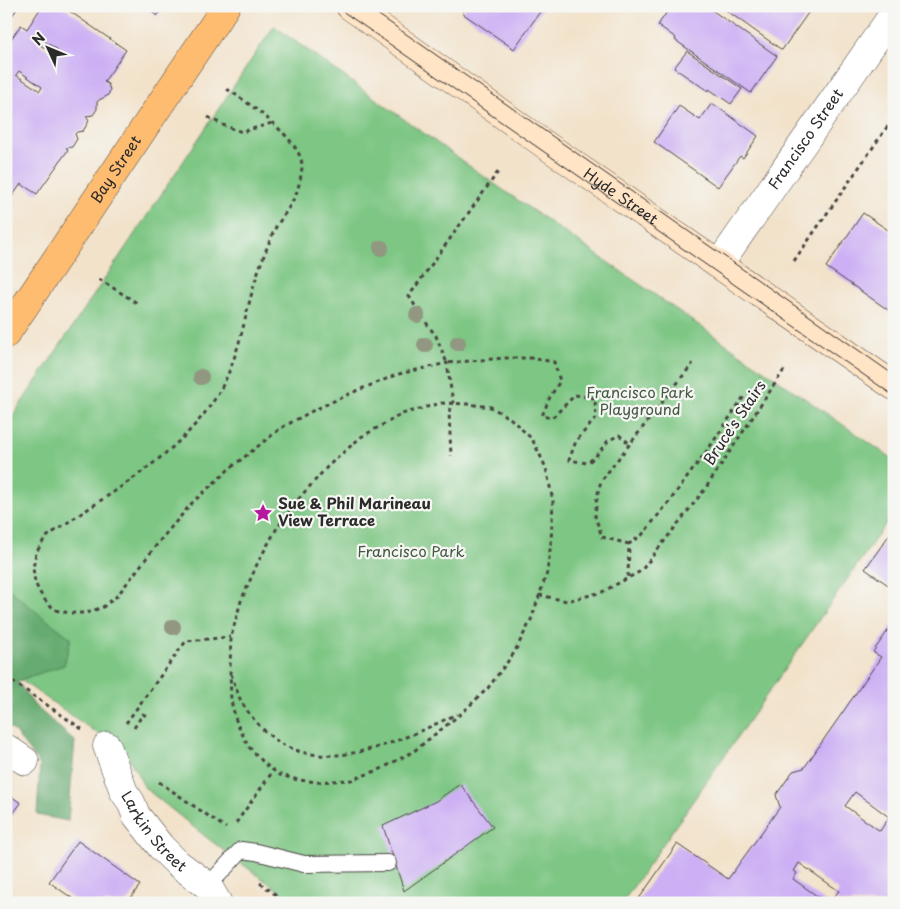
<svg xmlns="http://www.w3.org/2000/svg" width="900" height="909" font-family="'Playpen Sans',sans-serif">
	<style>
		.green { fill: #7dc683; stroke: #547857 }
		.forest { fill: #66ab71; stroke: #486b4e }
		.building { fill: #ccaff4; fill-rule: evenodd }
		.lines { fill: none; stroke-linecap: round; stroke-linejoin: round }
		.lane-casing { stroke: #494643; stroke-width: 18 }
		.street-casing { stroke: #494643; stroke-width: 29 }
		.secondary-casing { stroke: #494643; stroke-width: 29 }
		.primary-casing { stroke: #494643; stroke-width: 29 }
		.path { stroke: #494643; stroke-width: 3; stroke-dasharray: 4 4; stroke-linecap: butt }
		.lane { stroke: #fff; stroke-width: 16 }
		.street { stroke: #fff; stroke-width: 28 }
		.secondary { stroke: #ffe4c6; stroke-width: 28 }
		.primary { stroke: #febc70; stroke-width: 28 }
		.tram { stroke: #2b2b2b; stroke-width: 1 }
		.tree { fill: #929781 }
		.labels { text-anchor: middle; stroke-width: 4.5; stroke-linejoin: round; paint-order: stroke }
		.street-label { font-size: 15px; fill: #2b2b2b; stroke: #f6f6f2 }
		.park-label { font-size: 15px; fill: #445a45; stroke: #f6f6f2 }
		.poi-label { font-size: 15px; font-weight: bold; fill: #2b2b2b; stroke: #f6f6f2; text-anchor: start }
	</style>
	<rect width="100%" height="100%" fill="#f6f6f2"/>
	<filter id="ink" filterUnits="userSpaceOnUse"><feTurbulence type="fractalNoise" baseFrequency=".02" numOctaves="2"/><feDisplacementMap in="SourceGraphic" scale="10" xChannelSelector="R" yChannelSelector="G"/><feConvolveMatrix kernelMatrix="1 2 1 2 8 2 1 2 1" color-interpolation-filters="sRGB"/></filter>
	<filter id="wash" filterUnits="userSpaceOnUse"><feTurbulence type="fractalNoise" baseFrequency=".0096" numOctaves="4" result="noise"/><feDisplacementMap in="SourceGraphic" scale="20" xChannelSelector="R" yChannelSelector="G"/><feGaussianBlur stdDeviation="1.12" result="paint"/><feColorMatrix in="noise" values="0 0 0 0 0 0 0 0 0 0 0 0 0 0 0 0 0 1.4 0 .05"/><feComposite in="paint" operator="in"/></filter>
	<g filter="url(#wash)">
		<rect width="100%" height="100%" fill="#f2e2ca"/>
		<!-- green -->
		<polygon class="green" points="274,26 493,183 894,460 894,512 622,903 293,903 282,893 238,861 206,837 145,788 126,753 6,670 6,426"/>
		<!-- forest -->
		<polygon class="forest" points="6,589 10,590 40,615 71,638 64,665 17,681 35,706 75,741 68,821 37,815 40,765 14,731 6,725"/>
		<g id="blocks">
			<!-- building -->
			<g class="building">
				<polygon points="6,6 19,6 12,16 6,12"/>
				<path d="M 42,6 L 62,6 L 126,50 L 104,82 L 108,84 L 110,90 L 109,93 L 107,96 L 99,100 L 97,102 L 97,109 L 93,115 L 86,116 L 89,121 L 83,131 L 77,132 L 75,134 L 77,139 L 72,147 L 66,148 L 68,150 L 37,194 L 21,184 L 6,205 L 6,46 L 21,25 L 27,29 ZM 42,40 L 58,50 L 54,55 L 39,44 ZM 19,71 L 42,87 L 40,91 L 16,75 Z"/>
				<polygon points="145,6 165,6 157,16"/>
				<polygon points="467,6 544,6 514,49 462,13"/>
				<polygon points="671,6 698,7 706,6 777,56 751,93 675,40 676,38 658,25"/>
				<polygon points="720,6 813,6 782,50"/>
				<polygon points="687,51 742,89 731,104 709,89 708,91 674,68"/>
				<polygon points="712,103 758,136 743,158 740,156 718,187 654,142 679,106 700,120"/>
				<polygon points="863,213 894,234 894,314 826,267"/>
				<polygon points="892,531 894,532 894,589 865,569"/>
				<path d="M 894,622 L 894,900 L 892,903 L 840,903 L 833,898 L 839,891 L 799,863 L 794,871 L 797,873 L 793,879 L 827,903 L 636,903 L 677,844 L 728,879 L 780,807 L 776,795 L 793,771 L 804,768 L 881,657 L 873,652 ZM 855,792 L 889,817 L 880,831 L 845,806 Z"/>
				<polygon points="460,784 493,827 404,891 383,826 436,801"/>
				<polygon points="6,793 21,803 6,823"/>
				<polygon points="78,841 140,885 127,903 79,903 49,882"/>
			</g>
		</g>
	</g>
	<g filter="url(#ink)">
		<use href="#blocks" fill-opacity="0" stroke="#494643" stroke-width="1"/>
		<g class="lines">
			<!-- lane casing -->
			<g class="lane-casing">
				<polyline id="lane" points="208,886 241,850 256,852 304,864 388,863"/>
			</g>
			<!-- street casing -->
			<g class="street-casing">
				<g id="street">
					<path id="s1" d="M 719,264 L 894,13"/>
					<path id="s2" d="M 107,746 L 124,792 L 131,802 L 136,815 L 161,847 L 177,863 L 208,886 L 218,903"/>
					<polyline points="6,748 25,761"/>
				</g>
			</g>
			<!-- secondary casing -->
			<g class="secondary-casing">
				<g id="secondary">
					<path id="s3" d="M 350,6 L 547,146 L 894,386"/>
				</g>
			</g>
			<!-- primary casing -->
			<g class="primary-casing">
				<g id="primary">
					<path id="s4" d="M 6,334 L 226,6"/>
				</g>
			</g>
			<!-- path -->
			<g class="path">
				<path d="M 227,89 C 247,102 301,139 302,165 C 302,172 300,181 298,188 C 295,200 283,216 276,227 C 271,237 267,248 263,258 C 248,296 244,337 228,374 C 197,448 108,493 45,538 L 36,553 L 33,568 L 35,583 L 43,598 L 55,610 L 69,613 L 87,613 L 103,607 L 117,596 L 162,538 L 192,503 L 228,470 L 281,428 L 314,410 L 356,391 L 399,374 L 447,363 L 453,403 L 449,412 L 451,456"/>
				<polyline points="208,117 223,125 242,132 272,123"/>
				<polyline points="498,172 409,296 422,317 436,336 447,363 504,358 531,358 554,362 560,381 550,397 542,416 552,418 575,395 595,398 596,418 576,441 569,460 587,463 595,457 608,441 619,435 630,444"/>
				<polyline points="794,261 894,117"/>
				<polyline points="99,279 137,303"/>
				<polygon points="441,403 467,404 491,407 511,419 532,439 540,455 546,468 553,501 551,543 547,573 531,620 514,653 488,688 463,712 414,751 381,769 351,780 318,782 298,780 280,775 266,765 249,747 237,724 231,701 230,668 231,637 241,601 258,562 277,528 301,496 329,465 361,437 402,414"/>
				<polyline points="6,494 9,496"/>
				<polyline points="629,544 602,537 595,516 597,497 601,481 693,363"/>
				<polyline points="628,577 629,544 642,535 669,502 711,445 745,395"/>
				<polyline points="539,595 567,601 602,592 641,571 705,489 784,370"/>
				<path d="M 231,674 C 234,682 237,691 240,699 C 247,712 256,723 266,732 C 319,782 402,740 457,714"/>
				<polyline points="6,677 82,729"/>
				<polyline points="126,723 186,641 231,637"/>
				<polyline points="134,728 143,714 148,717"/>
				<polyline points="159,782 226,828"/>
				<polyline points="236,823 274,770"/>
				<polyline points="260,883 275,894 281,903"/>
			</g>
			<!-- lane -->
			<use href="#lane" class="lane"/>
			<!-- street -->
			<use href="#street" class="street"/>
			<!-- secondary -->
			<use href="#secondary" class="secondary"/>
			<!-- primary -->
			<use href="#primary" class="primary"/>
			<!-- tram -->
			<g class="tram">
				<polyline points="335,6 894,396"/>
				<polyline points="366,6 894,375"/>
			</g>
		</g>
		<!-- trees -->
		<g class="tree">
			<circle cx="381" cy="248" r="8"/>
			<circle cx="417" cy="315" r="8"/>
			<circle cx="458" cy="343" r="8"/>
			<circle cx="425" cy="345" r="8"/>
			<circle cx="201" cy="377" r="8"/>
			<circle cx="173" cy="627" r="8"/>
		</g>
	</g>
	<!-- icons -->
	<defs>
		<g id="sight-bare" transform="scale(1.5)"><path d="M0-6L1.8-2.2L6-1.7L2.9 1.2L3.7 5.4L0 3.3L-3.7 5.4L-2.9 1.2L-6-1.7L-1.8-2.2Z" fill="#b5179e" stroke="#f6f6f2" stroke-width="2.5" paint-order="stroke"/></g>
	</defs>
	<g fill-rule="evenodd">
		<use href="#sight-bare" x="263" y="513"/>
	</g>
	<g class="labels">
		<!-- street labels -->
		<g class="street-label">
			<text dy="5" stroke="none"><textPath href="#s1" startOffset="152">Francisco Street</textPath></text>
			<text dy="5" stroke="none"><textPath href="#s4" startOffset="198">Bay Street</textPath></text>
			<text dy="5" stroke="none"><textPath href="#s3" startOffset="331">Hyde Street</textPath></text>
			<text transform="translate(735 423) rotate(-56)" y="5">Bruce's Stairs</text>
			<text dy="5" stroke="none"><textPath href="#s2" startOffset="99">Larkin Street</textPath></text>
		</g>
		<!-- park labels -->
		<g class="park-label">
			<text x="640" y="398">Francisco Park<tspan x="640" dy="17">Playground</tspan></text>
			<text x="411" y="557">Francisco Park</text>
		</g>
		<!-- poi labels -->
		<g class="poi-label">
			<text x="278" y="509">Sue &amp; Phil Marineau<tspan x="278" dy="17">View Terrace</tspan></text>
		</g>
	</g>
	<!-- margin -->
	<rect width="900" height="909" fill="none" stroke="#f6f6f2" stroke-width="25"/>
	<!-- north arrow -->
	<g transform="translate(48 48) rotate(314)" stroke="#f6f6f2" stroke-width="4" paint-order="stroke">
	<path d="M0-4L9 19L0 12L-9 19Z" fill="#2b2b2b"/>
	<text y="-8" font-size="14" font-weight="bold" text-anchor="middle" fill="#2b2b2b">N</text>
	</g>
</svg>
